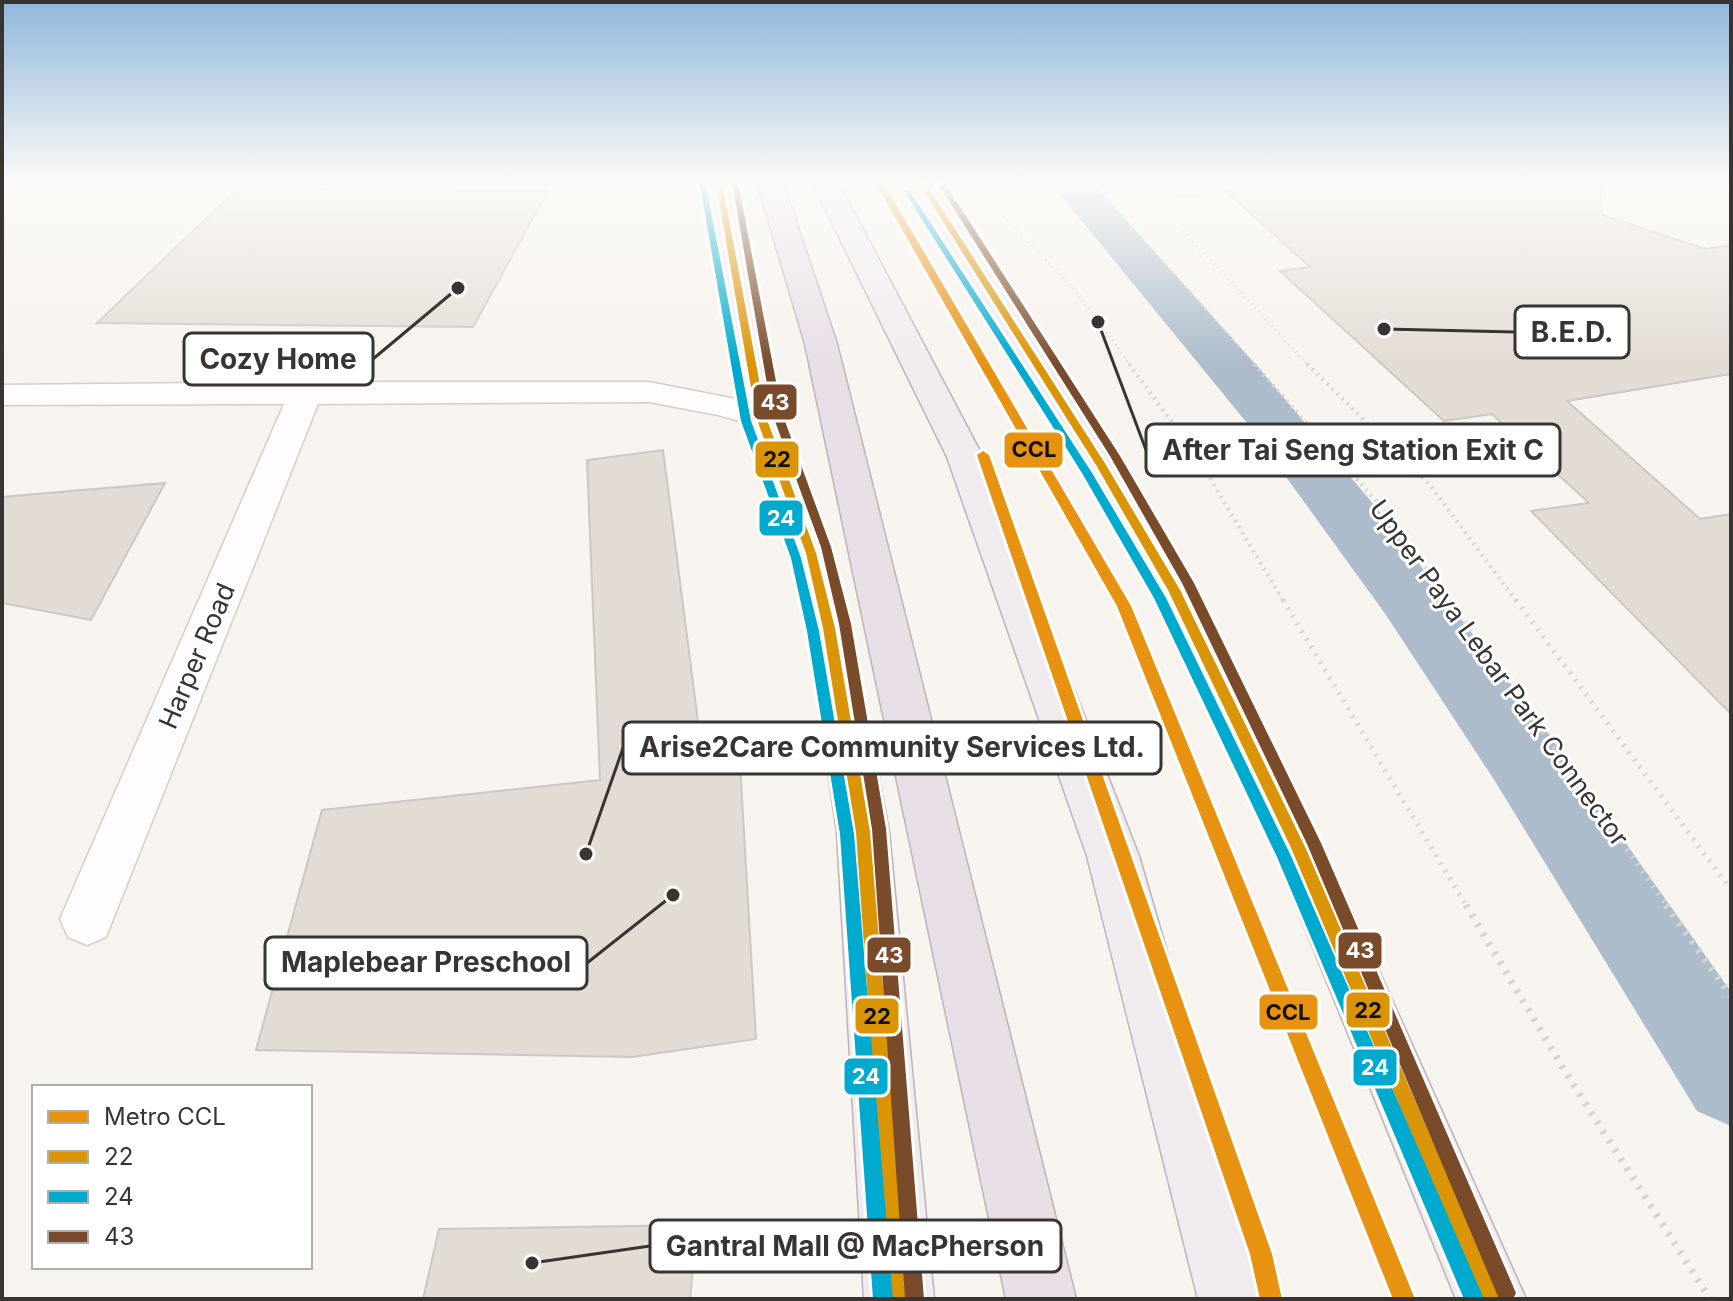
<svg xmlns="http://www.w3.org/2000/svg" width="1733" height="1301" font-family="Inter,sans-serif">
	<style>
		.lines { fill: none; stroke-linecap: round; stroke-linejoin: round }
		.canal { fill: #acbccb; fill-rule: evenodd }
		.building { fill: #e3dcd5; stroke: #cac7c4; stroke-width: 2 }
		.minor-casing { stroke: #d2cfcb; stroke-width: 3 }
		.major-casing { stroke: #bdb3b8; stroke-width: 3 }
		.highway-casing { stroke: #bdb3b8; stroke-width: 3 }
		.path-far3 { stroke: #d5d4d2; stroke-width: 3; stroke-dasharray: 1 4; stroke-linecap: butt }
		.path-far2 { stroke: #d5d4d2; stroke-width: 4; stroke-dasharray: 2 5; stroke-linecap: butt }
		.path-far1 { stroke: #d5d4d2; stroke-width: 5; stroke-dasharray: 2 7; stroke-linecap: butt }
		.path { stroke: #d5d4d2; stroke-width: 7; stroke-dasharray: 3 8; stroke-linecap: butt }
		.minor { fill: #fefdfc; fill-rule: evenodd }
		.major { fill: #f0ebef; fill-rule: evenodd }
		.highway { fill: #e8dee6; fill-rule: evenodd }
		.bus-1-casing { stroke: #fff; stroke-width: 6 }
		.bus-2-casing { stroke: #fff; stroke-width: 6 }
		.bus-3-casing { stroke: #fff; stroke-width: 6 }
		.bus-1 { fill: #da9507; fill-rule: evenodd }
		.bus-2 { fill: #00a9ce; fill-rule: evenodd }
		.bus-3 { fill: #7a4b2a; fill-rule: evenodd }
		.metro-1-casing { stroke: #fff; stroke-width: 6 }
		.metro-1 { fill: #e79311; fill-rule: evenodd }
		.labels { text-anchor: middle; stroke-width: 6; stroke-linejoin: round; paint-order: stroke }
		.street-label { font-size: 26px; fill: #383431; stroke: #fff }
		.leader { fill: none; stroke: #383431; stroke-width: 3 }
		.callout-dot { fill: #383431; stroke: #fff; stroke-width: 3 }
		.callout { fill: #fff; stroke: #383431; stroke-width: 3 }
		.callout-label { font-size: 28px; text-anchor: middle; font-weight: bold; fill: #383431 }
		.line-badge { stroke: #fff; stroke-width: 3 }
		.badge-label { font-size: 22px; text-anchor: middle; font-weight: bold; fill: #fff }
		.pale-badge-label { font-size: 22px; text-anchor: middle; font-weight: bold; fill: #111 }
	</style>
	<rect width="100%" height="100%" fill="#f7f3ee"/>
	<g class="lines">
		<!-- canal -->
		<polygon class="canal" points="1050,182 1092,182 1258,367 1375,506 1548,733 1731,992 1731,1126 1697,1111 1493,778 1386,615 1247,423"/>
	</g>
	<!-- building -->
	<g class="building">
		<polygon points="1247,182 1600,182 1602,215 1706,249 1731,245 1731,374 1567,401 1700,519 1731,514 1731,714 1531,511 1589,503 1492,414 1444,421 1280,271 1310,267 1228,193 1242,190"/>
		<polygon points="238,188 548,191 473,327 97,323"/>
		<polygon points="663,450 704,768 740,764 756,1039 632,1057 256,1050 322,810 600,780 587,460"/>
		<polygon points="165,483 91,620 2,603 2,497"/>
		<polygon points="697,1225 690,1299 423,1299 439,1229"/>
	</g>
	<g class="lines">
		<!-- minor casing -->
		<g class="minor-casing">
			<g id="minor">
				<path d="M 1162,182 L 1244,182 L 1241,187 C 1228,191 1181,199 1170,192 C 1167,190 1163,185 1162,182 Z"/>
				<polygon points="306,382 649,382 736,399 773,410 778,417 773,424 761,427 718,415 649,402 318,404 106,937 87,945 68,937 60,919 284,404 2,405 2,385"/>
			</g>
		</g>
		<!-- major casing -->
		<g class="major-casing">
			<g id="major">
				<polygon points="706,182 732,182 778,417 831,553 851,628 889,832 934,1299 864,1299 837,832 807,628 791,553 744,417"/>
				<polygon points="812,182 838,182 983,457 1139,856 1268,1299 1198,1299 1087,856 947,457"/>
				<polygon points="909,182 934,182 1119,465 1195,590 1317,833 1526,1299 1456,1299 1273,849 1153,590 1083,465"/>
			</g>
		</g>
		<!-- highway casing -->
		<g class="highway-casing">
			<polygon id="highway" points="757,182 783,182 837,344 1076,1299 1006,1299 805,344"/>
		</g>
		<!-- path-far3 -->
		<g class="path-far3">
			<polyline points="1092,182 1256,366"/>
			<polyline points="1711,182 1731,193"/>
			<polyline points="1003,217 1072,286 1131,366"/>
			<polyline points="1183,231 1309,366"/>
		</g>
		<!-- path-far2 -->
		<g class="path-far2">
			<polyline points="1129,364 1194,452 1284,602"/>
			<polyline points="1254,364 1385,511 1450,602"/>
			<polyline points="1307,364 1430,485 1517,602"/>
		</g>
		<!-- path-far1 -->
		<g class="path-far1">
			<polyline points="1283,600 1467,907"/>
			<polyline points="1449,600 1668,907"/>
			<polyline points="1516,600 1731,890"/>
		</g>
		<!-- path -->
		<g class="path">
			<polyline points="1466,905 1566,1073 1710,1299"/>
			<polyline points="1666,905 1731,996"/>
		</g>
		<!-- minor -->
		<use href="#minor" class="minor"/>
		<!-- major -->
		<use href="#major" class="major"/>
		<!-- highway -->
		<use href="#highway" class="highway"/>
		<!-- bus-1 casing -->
		<g class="bus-1-casing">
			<g id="bus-1">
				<polygon points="716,182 722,182 766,417 816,553 835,628 870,832 909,1299 889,1299 856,832 823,628 806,553 756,417"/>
				<polygon points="918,182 925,182 1106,465 1180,590 1306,849 1501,1299 1481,1299 1292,850 1168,590 1096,465"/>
			</g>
		</g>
		<!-- bus-2 casing -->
		<g class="bus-2-casing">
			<g id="bus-2">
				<polygon points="703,183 706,185 751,421 801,558 819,631 854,834 893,1299 873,1299 840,834 807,631 791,558 741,421 700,185"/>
				<polygon points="907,189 910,191 1092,473 1166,598 1291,856 1484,1299 1464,1299 1277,857 1154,598 1082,473 904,191"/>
			</g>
		</g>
		<!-- bus-3 casing -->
		<g class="bus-3-casing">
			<g id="bus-3">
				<polygon points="732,182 738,182 782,413 831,547 851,624 886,829 924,1299 905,1298 872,829 839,624 821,547 772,413"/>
				<polygon points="937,182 944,182 1120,456 1194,583 1321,843 1513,1286 1516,1293 1513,1299 1499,1299 1307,844 1182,583 1110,456"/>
			</g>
		</g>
		<!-- bus-1 -->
		<use href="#bus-1" class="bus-1"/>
		<!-- bus-2 -->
		<use href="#bus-2" class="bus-2"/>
		<!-- bus-3 -->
		<use href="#bus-3" class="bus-3"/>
		<!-- metro-1 casing -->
		<g class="metro-1-casing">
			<g id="metro-1">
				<polygon points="875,182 883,182 1131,606 1415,1299 1393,1299 1117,606"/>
				<polygon points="983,451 989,455 1272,1254 1282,1299 1260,1299 1250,1254 977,455"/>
			</g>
		</g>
		<!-- metro-1 -->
		<use href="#metro-1" class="metro-1"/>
	</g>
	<!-- sky -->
	<linearGradient id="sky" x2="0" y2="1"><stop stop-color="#90b7dc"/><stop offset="0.5" stop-color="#fbfaf7"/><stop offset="1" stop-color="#fbfaf7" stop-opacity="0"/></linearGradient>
	<rect width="1733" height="364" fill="url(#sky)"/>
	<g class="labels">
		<!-- street labels -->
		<g class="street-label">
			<text transform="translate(197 656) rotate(-67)" y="9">Harper Road</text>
			<text transform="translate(1499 673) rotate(54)" y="9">Upper Paya Lebar Park Connector</text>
		</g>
	</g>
	<!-- callouts -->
	<path class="leader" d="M1384 329L1515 332M458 288L373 359M1098 322L1146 450M586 854L623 748M673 895L587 963M532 1263L650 1246"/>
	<g class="callout-dot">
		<circle cx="1384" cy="329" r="8"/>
		<circle cx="458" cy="288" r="8"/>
		<circle cx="1098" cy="322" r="8"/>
		<circle cx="586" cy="854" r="8"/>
		<circle cx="673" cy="895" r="8"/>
		<circle cx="532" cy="1263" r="8"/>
	</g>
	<g class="callout">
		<rect x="1515" y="306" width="114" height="52" rx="8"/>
		<rect x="184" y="333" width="189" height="52" rx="8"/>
		<rect x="1146" y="424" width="414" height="52" rx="8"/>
		<rect x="623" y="722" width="538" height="52" rx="8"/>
		<rect x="265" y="937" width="322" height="52" rx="8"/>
		<rect x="650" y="1220" width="411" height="52" rx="8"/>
	</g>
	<g class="callout-label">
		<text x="1572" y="342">B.E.D.</text>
		<text x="278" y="369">Cozy Home</text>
		<text x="1353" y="460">After Tai Seng Station Exit C</text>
		<text x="892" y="757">Arise2Care Community Services Ltd.</text>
		<text x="426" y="972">Maplebear Preschool</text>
		<text x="855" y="1256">Gantral Mall @ MacPherson</text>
	</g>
	<g class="line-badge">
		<rect x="752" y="383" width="46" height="38" rx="8" fill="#7a4b2a"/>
		<rect x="1003" y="431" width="61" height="38" rx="8" fill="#e79311"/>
		<rect x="754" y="440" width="46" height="39" rx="8" fill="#da9507"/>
		<rect x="758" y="499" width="46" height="38" rx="8" fill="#00a9ce"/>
		<rect x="1337" y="931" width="46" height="39" rx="8" fill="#7a4b2a"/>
		<rect x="866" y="936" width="46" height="38" rx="8" fill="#7a4b2a"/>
		<rect x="1345" y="991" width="46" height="38" rx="8" fill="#da9507"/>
		<rect x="1258" y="993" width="61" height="38" rx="8" fill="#e79311"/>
		<rect x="854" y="997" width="46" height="38" rx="8" fill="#da9507"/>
		<rect x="1352" y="1048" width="46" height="39" rx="8" fill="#00a9ce"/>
		<rect x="843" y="1057" width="46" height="39" rx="8" fill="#00a9ce"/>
	</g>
	<g class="badge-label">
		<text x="775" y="410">43</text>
		<text x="781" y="526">24</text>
		<text x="1360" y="958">43</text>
		<text x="889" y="963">43</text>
		<text x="1375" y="1075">24</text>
		<text x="866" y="1084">24</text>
	</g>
	<g class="pale-badge-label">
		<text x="1034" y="457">CCL</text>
		<text x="777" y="467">22</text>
		<text x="1368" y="1018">22</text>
		<text x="1288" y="1020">CCL</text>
		<text x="877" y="1024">22</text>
	</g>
	<!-- border -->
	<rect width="1733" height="1301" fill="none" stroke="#383431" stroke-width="8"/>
	<!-- legend -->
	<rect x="32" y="1085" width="280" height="184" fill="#ffffff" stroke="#afaead" stroke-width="2"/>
	<rect x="48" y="1111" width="40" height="12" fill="#e79311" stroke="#afaead" stroke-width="2"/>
	<text x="104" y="1125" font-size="24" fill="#383431">Metro CCL</text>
	<rect x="48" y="1151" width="40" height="12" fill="#da9507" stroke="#afaead" stroke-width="2"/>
	<text x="104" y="1165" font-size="24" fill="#383431">22</text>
	<rect x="48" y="1191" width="40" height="12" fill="#00a9ce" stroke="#afaead" stroke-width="2"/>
	<text x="104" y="1205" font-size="24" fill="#383431">24</text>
	<rect x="48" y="1231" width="40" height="12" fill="#7a4b2a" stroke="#afaead" stroke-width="2"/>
	<text x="104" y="1245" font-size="24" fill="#383431">43</text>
</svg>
